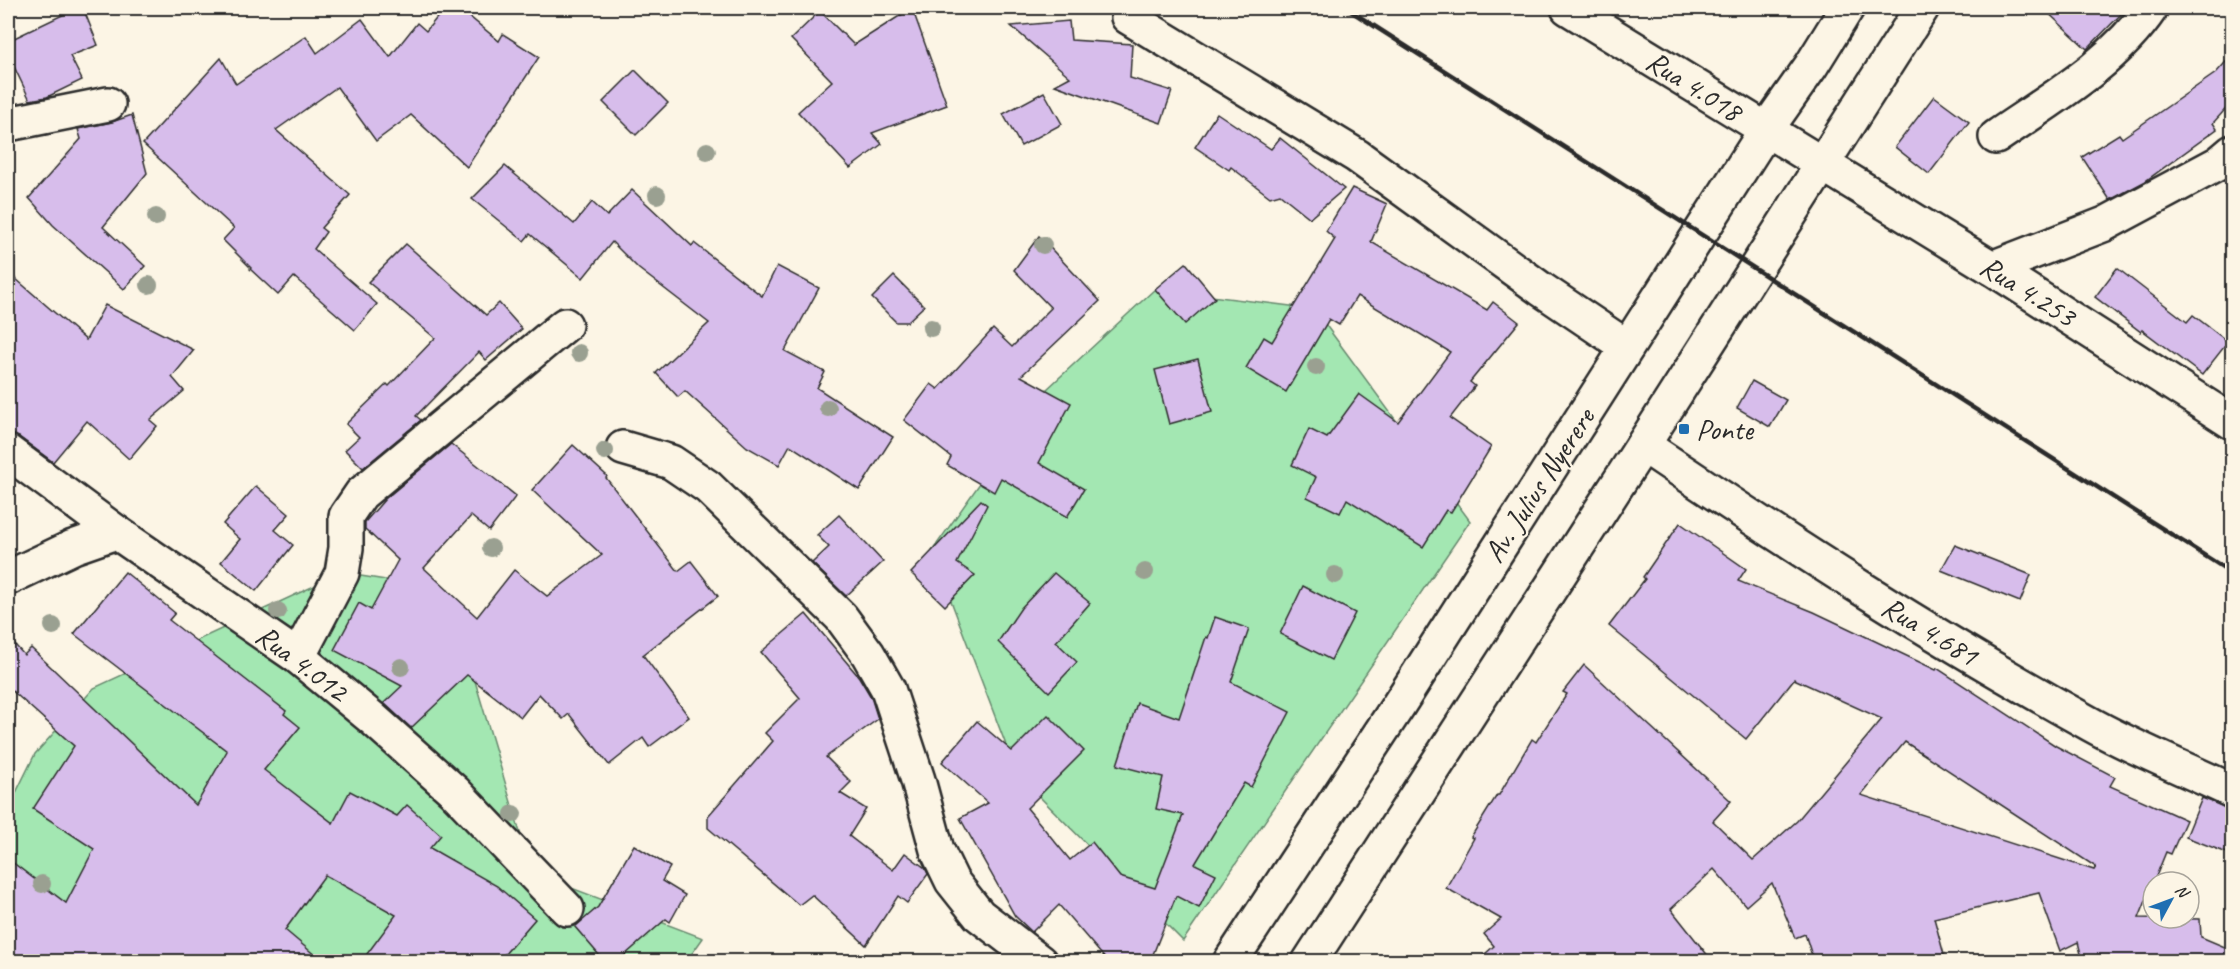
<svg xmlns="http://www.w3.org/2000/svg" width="2240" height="969" font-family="Caveat,sans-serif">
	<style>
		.green { fill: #a3e7b2; stroke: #67896e; stroke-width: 1.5 }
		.building { fill: #d7bdeb; stroke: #2b2b2b; stroke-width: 1.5; fill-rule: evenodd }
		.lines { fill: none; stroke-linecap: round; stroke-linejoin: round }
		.minor-casing { stroke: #2b2b2b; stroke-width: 38 }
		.secondary-casing { stroke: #2b2b2b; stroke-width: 38 }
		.minor { stroke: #fcf5e5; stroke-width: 33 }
		.secondary { stroke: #fcf5e5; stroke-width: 33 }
		.rail { stroke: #2b2b2b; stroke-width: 4.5 }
		.tree { fill: #9aa091 }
		.poi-dot { fill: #1f6fb2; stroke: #fcf5e5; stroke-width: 2 }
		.labels { text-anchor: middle; stroke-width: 4.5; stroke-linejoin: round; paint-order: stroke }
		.street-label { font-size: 30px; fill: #2b2b2b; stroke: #fcf5e5 }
		.poi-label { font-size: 30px; fill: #2b2b2b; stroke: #fcf5e5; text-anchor: start }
	</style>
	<rect width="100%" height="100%" fill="#fcf5e5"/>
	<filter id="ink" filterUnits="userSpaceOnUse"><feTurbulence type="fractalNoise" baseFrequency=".0167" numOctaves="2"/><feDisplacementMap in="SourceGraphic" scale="12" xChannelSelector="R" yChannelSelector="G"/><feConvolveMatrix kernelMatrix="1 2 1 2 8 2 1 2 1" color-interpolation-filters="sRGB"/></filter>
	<g filter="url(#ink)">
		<!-- green -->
		<g class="green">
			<polygon points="1155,289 1314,309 1470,521 1183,941 1017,774 932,551 1046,390"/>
			<polygon points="342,573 448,590 532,873 703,938 686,962 8,961 8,809 35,754 94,688"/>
		</g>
		<!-- building -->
		<g class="building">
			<polygon points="77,8 83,8 98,45 70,56 82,80 47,97 30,100 8,54 8,41"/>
			<polygon points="445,8 459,8 499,41 503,34 539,57 467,167 411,115 376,141 337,87 276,130 350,195 321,228 326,232 314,249 377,304 355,330 294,277 278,295 250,269 251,268 223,240 234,228 143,144 221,58 236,84 306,36 317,53 362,19 390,57 417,23 426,31"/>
			<polygon points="912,8 947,105 872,133 882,144 850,168 798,112 832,81 791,39 820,11 854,45"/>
			<polygon points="2043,8 2127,8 2087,49"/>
			<polygon points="1069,21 1071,40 1132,44 1130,78 1172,91 1161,123 1055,85 1070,77 1011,26"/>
			<polygon points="2232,55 2232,102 2213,123 2217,129 2144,182 2110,200 2082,157 2119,134 2122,138 2216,73"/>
			<polygon points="635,70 668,103 636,135 603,102"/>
			<polygon points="1044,92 1062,124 1021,146 1003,114"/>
			<polygon points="1934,96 1969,122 1929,174 1895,147"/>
			<polygon points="1217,113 1271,149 1280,138 1344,189 1310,218 1280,194 1270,197 1231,167 1229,170 1195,147"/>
			<polygon points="132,115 147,173 103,227 145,266 124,289 53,225 29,198 81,139 78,129 112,122"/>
			<polygon points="505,166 574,224 592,202 607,216 632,190 692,246 694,243 762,296 777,266 819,288 785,351 825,372 817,388 893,437 859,490 790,445 779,465 747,447 685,391 678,397 656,373 709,323 639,269 612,242 583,278 530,234 524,241 472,199"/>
			<polygon points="1352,188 1387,204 1371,242 1487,310 1493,302 1519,322 1470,382 1475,386 1450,418 1491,447 1451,512 1446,510 1423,547 1347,499 1340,513 1307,497 1316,477 1292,465 1309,429 1327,438 1359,394 1398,422 1450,352 1357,296 1339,325 1329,319 1286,392 1246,368 1264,337 1272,342 1335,239 1326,231"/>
			<polygon points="1039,236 1100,301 1021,376 1071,403 1039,463 1084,489 1067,517 1001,478 994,492 947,465 951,457 904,420 931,384 938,389 993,329 1012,347 1051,308 1014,270"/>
			<polygon points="406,244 486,315 499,303 522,329 486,360 479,352 416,416 421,420 363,468 345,450 359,437 346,424 387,384 389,386 435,338 368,282"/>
			<polygon points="1186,263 1215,298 1185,324 1155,289"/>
			<polygon points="2117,268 2187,322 2193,315 2228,342 2202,375 2142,330 2141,332 2095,297"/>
			<polygon points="8,272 86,340 105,305 194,350 172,377 184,391 150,420 157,426 129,459 87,421 53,462 19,437 8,434"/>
			<polygon points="894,276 924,306 907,322 896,322 872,298"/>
			<polygon points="1198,359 1212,412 1169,424 1155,370"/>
			<polygon points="1752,381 1786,400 1770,427 1737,408"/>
			<polygon points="451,444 516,496 489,531 471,516 424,568 477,617 514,570 547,596 602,555 532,490 573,445 607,476 606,478 678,571 691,561 718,596 643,655 689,717 649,747 643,738 609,765 569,714 563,719 539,694 521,717 467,675 411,728 384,703 402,686 334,650 359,603 371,610 398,560 365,529 365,522 385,499"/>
			<polygon points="256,486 289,514 275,530 293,545 256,591 221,562 240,539 223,524"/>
			<polygon points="981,500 987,505 957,563 975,575 945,606 911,573"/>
			<polygon points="839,515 883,562 846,596 812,563 829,547 817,535"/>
			<path d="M 1680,523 L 1746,569 L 1738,581 L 1814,612 L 1936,670 L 1937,668 L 2056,746 L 2115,777 L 2110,786 L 2186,820 L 2171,854 L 2166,852 L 2139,918 L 2200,919 L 2201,937 L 2232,950 L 2232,962 L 2083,962 L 2078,942 L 2060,951 L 2039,893 L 1934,918 L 1946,962 L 1814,962 L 1805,934 L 1795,938 L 1772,883 L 1746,906 L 1714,869 L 1671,909 L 1713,962 L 1476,962 L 1494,946 L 1484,934 L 1501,919 L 1446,888 L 1474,838 L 1471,837 L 1497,795 L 1499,795 L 1532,739 L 1536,742 L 1567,694 L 1563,692 L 1584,665 L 1731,801 L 1713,821 L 1753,860 L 1797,821 L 1882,719 L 1794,679 L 1746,739 L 1609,626 L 1645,579 L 1643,577 ZM 1905,742 L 2096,867 L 2094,870 L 1861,795 Z"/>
			<polygon points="1955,545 2031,575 2020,602 1941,570"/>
			<polygon points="125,572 175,613 169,620 286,711 284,714 300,727 264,770 333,823 350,791 397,816 407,805 441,835 430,848 497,886 535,919 498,962 361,962 396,915 325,875 285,930 323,962 8,962 8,859 66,903 94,849 33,809 74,746 8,687 8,637 24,655 31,648 196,805 227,751 74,634"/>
			<polygon points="1054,573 1090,603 1056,642 1077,662 1049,692 998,642 1021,608"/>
			<polygon points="1303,586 1355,613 1331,660 1280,634"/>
			<polygon points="806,614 859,677 871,697 878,719 826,757 851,782 840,793 866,809 849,836 893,870 905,853 925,868 928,874 907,903 898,896 866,945 812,895 799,905 708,828 708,816 773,741 765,733 800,698 761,652"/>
			<polygon points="1215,617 1249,629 1231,682 1290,712 1251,787 1244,783 1195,864 1216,874 1199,908 1176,896 1150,962 1108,962 1059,905 1032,932 1015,916 960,818 988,803 942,762 977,721 1012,751 1048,715 1084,751 1027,808 1070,860 1092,842 1120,877 1155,888 1183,815 1156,809 1163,777 1117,765 1137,703 1179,718 1206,637 1208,638"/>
			<polygon points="2202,798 2232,810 2232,855 2186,837"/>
			<polygon points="634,845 670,867 662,881 685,895 670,922 666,919 617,962 605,962 575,927 598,907"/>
		</g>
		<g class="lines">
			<!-- minor casing -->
			<g class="minor-casing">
				<g id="minor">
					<polyline points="1568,8 1992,268 2232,422"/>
					<polyline points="1128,17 1357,156 1541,289 1627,347"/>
					<polyline points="8,124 108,104"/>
					<path d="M 1996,137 C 2051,99 2113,64 2151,8"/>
					<polyline points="1992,268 2105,224 2219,163 2232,152"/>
					<path d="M 1643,445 C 1787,542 1933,637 2085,721 C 2132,748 2184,768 2232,791"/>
					<polyline points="623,448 671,462 708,487 841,617 868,654 888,689 918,780 937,850 952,881 979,915 1040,962"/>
					<polyline points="8,452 116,532 298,657 372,718 454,791 567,909"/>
					<polyline points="8,578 73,547 116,532"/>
					<polyline points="298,657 342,573 346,548 346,516 361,494 565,325"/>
				</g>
			</g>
			<!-- secondary casing -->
			<g class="secondary-casing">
				<g id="secondary">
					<polyline points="1230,962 1398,706 1766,130 1811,66 1847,8"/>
					<polyline points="1309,962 1643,445 1922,8"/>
				</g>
			</g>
			<!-- minor -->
			<use href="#minor" class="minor"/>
			<!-- secondary -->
			<use href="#secondary" class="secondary"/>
			<!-- rail -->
			<polyline class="rail" points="1346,8 2232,573"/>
		</g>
		<!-- trees -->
		<g class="tree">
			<circle cx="707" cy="151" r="9"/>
			<circle cx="657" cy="195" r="9"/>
			<circle cx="156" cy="217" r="9"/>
			<circle cx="1043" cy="245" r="9"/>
			<circle cx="149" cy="285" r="9"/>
			<circle cx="931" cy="328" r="9"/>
			<circle cx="579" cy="353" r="9"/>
			<circle cx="1316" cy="367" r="9"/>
			<circle cx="828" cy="408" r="9"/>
			<circle cx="605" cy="451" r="9"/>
			<circle cx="491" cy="548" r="9"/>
			<circle cx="1145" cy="572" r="9"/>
			<circle cx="1335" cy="575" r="9"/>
			<circle cx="278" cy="611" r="9"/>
			<circle cx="53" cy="626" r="9"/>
			<circle cx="401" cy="667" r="9"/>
			<circle cx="513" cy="814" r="9"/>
			<circle cx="42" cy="884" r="9"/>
		</g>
	</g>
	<!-- markers -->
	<rect class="poi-dot" x="1678" y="423" width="12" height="12" rx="3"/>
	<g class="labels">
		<!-- street labels -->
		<g class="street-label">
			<text transform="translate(1694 86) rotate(32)" y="10">Rua 4.018</text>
			<text transform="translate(2028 291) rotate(32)" y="10">Rua 4.253</text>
			<text transform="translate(1539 485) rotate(-57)" y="10">Av. Julius Nyerere</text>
			<text transform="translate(1930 631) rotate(31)" y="10">Rua 4.681</text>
			<text transform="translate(302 663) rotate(37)" y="10">Rua 4.012</text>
		</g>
		<!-- poi labels -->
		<g class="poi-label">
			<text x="1696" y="439">Ponte</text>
		</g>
	</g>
	<!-- margin -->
	<rect width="2240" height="969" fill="none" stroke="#fcf5e5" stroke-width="30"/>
	<rect x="15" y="15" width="2210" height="939" fill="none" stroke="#2b2b2b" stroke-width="2" filter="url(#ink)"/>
	<!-- north arrow -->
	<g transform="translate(2171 900) rotate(49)"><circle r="28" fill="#fcf5e5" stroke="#a8a49b" stroke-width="1.5"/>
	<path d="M0-4.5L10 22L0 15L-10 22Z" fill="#1f6fb2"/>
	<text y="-9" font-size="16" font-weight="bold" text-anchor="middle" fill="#2b2b2b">N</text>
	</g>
</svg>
